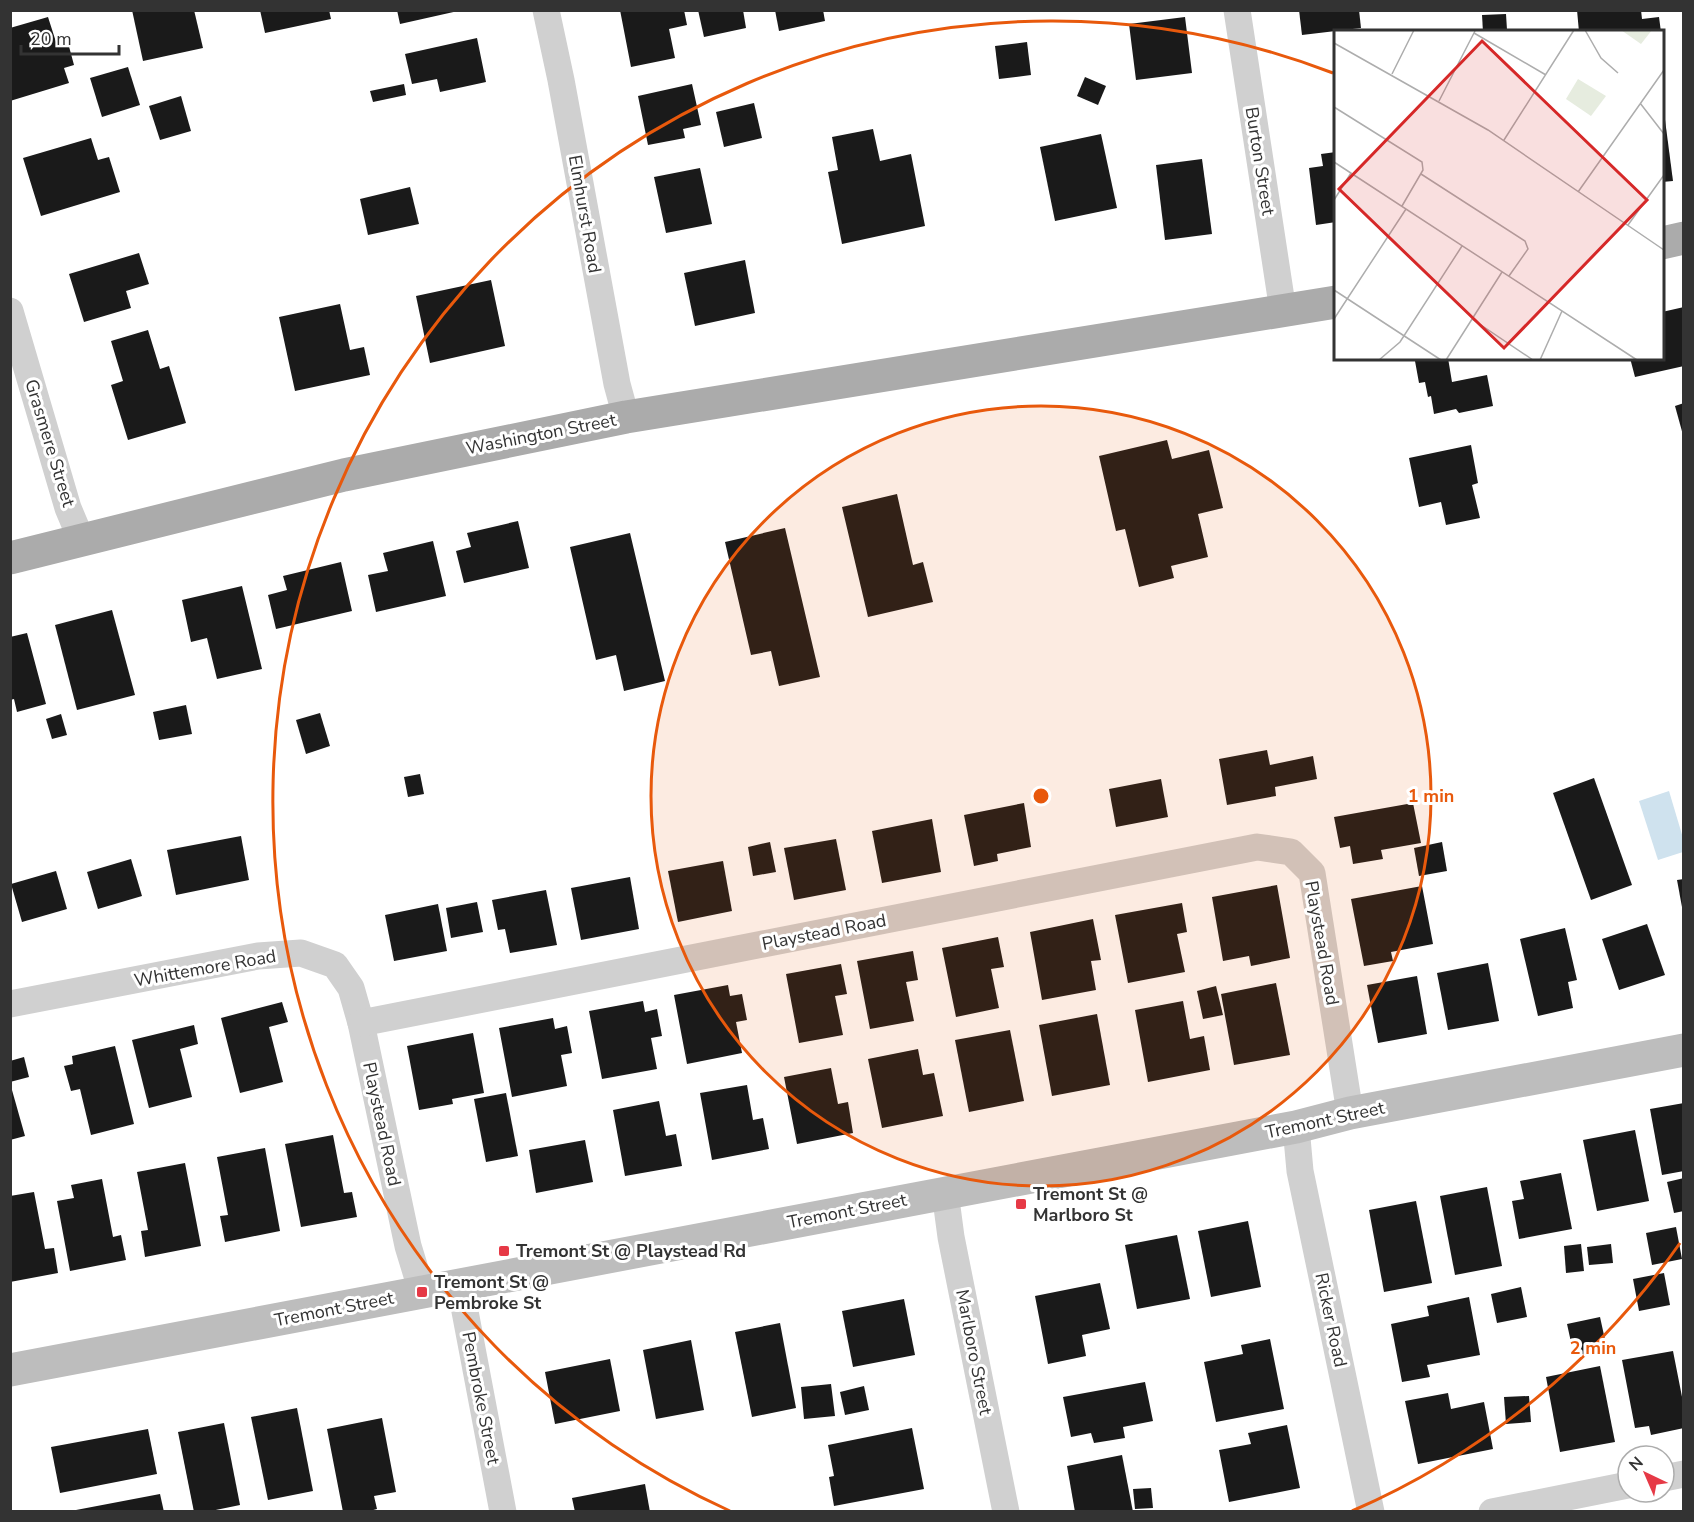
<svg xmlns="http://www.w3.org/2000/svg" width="1694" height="1522" font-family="'Nunito Sans',sans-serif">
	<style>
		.water { fill: #cfe2ee }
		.building { fill: #1a1a1a }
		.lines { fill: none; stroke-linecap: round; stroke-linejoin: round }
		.street { stroke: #d0d0d0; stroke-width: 27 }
		.secondary { stroke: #bdbdbd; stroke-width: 33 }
		.primary { stroke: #ababab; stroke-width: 33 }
		.ring { fill: none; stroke: #e8590c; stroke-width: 3 }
		.poi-dot { fill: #e63946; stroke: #fff; stroke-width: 2 }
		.labels { text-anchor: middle; stroke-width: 6; stroke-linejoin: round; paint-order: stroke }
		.street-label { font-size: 18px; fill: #333; stroke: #fff }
		.poi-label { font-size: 18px; font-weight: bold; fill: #333; stroke: #fff; text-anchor: start }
		.inset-road { fill: none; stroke: #adadad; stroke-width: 1.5 }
		.view { fill: #d62828; fill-opacity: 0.15; stroke: #d62828; stroke-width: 3 }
		.inset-edge { fill: none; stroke: #333; stroke-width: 3 }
		.centre { fill: #e8590c; stroke: #fff; stroke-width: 3 }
		.ring-label { font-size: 18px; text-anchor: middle; font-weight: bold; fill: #e8590c; stroke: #fff; stroke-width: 6; stroke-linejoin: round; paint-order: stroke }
	</style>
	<rect width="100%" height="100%" fill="#fff"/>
	<!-- water -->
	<polygon class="water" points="1669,791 1683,838 1683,852 1658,860 1639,801"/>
	<!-- building -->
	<g class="building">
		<polygon points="132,10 194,10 203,48 143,61"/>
		<polygon points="260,10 329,10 331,19 265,33"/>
		<polygon points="397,10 458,10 458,11 400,24"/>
		<polygon points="620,10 684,10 687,25 669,29 675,58 631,67"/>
		<polygon points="698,10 743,10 746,28 704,37"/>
		<polygon points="775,10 823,10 825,21 779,31"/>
		<polygon points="1299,10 1359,10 1361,28 1302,35"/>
		<polygon points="1577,10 1641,10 1642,19 1659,17 1661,32 1579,32"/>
		<polygon points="1506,14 1507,30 1483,32 1482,15"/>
		<polygon points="48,17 56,42 67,39 74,65 64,68 69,83 10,101 10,28"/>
		<polygon points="1185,17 1192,73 1136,80 1129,24"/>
		<polygon points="477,38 486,82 440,92 437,79 412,84 405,54"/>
		<polygon points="1027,42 1031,75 999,79 995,46"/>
		<polygon points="128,67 140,105 102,117 90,78"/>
		<polygon points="1085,77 1106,86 1098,105 1077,96"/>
		<polygon points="404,84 406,95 373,102 370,91"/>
		<polygon points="692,84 701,125 683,129 685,138 648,145 638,96"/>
		<polygon points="181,96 191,131 160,140 149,106"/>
		<polygon points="754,103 762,138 724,147 716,112"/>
		<polygon points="1664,112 1673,181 1662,182 1662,113"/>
		<polygon points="873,129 880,161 911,154 925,226 842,244 828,172 838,170 832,137"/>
		<polygon points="1101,134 1117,208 1055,221 1040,147"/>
		<polygon points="91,138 98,160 109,157 120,192 41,216 23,158"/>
		<polygon points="1336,152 1336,222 1316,225 1309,168 1323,166 1321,154"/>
		<polygon points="1202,159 1212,234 1165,240 1156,165"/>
		<polygon points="700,168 712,224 666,233 654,177"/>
		<polygon points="410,187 419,224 368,235 360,199"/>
		<polygon points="139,253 149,284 126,291 131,308 84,322 69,274"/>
		<polygon points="745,260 755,313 695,326 684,273"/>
		<polygon points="491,280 505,346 430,363 416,296"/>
		<polygon points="340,304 350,350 364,347 370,375 295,391 279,317"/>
		<polygon points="1684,307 1684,366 1635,377 1630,358 1662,358 1662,312"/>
		<polygon points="148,330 160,369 169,366 186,423 128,440 111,385 123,381 111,341"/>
		<polygon points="1426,358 1448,358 1452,382 1487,375 1493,406 1459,413 1456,409 1434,414 1431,396 1428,397 1425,382 1419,383 1415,361"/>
		<polygon points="1684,403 1684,435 1683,435 1675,406"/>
		<polygon points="1167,440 1172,459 1209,450 1223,508 1198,514 1208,557 1171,566 1174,578 1139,587 1125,529 1116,531 1099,456"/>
		<polygon points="1471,445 1478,483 1472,485 1480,518 1446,525 1441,502 1419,507 1409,458"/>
		<polygon points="897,494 913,565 923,562 933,602 868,617 842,507"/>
		<polygon points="518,521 529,568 464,583 456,551 471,547 467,533"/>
		<polygon points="785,528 820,677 779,686 771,651 751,655 725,542"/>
		<polygon points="630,533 665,681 624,691 616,655 596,660 570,547"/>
		<polygon points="433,541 446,596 376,612 368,575 388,571 383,553"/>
		<polygon points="341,562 352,611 276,629 268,595 287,590 283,576"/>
		<polygon points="242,586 262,669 217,679 207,638 191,642 182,600"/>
		<polygon points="112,610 135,695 77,710 55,625"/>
		<polygon points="27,633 46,704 17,712 14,699 10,700 10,637"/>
		<polygon points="186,705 192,734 159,740 153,712"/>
		<polygon points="320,713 330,746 306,754 296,720"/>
		<polygon points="61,714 67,735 52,739 46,719"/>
		<polygon points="1267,750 1270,765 1313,756 1317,779 1275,787 1276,796 1227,805 1219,759"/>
		<polygon points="420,774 424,794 408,797 404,777"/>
		<polygon points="1594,778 1632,885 1591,900 1553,793"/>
		<polygon points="1161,779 1168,817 1116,827 1109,789"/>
		<polygon points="1024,803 1031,847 997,854 998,861 974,866 964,815"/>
		<polygon points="1413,803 1421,843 1381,850 1383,859 1353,864 1350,846 1340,848 1334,817"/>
		<polygon points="932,819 941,872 882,883 872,831"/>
		<polygon points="241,836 249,880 176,895 167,850"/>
		<polygon points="836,839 846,890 794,900 784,848"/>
		<polygon points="770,842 776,872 753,876 748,847"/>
		<polygon points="1442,842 1447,871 1419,876 1414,848"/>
		<polygon points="131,859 142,896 98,909 87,872"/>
		<polygon points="723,861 732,911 678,922 668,871"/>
		<polygon points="56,871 67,909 22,922 11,884"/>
		<polygon points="630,877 639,929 581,940 571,888"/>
		<polygon points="1684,879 1684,907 1682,907 1677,880"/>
		<polygon points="1277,885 1290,958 1251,966 1249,956 1223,961 1212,897"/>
		<polygon points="1422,886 1433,944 1391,952 1393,961 1364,966 1351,899"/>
		<polygon points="546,890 557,945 510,953 505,929 498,930 492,900"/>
		<polygon points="477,902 483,932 451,938 446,908"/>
		<polygon points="1182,903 1187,932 1177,934 1185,972 1128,983 1115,915"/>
		<polygon points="438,904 447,951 394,961 385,915"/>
		<polygon points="1093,919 1101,960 1091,961 1096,990 1042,1000 1030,932"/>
		<polygon points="1647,924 1665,975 1619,990 1602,939"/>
		<polygon points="1565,928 1577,980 1568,982 1573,1008 1538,1016 1520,939"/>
		<polygon points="998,937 1004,967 991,969 999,1008 956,1017 942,948"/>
		<polygon points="913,951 918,980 906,982 914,1021 870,1029 857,961"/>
		<polygon points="1488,963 1499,1021 1448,1030 1437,973"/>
		<polygon points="841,964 847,994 835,996 843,1035 799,1043 786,974"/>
		<polygon points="1417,976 1427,1034 1378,1043 1367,985"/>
		<polygon points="1276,983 1290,1055 1234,1065 1221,994"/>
		<polygon points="728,985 730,996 742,994 747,1020 736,1022 742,1053 687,1064 674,995"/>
		<polygon points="1216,986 1223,1015 1203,1019 1197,991"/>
		<polygon points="643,1001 645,1012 657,1009 662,1036 651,1038 657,1069 602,1079 589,1011"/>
		<polygon points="1183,1001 1190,1039 1204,1036 1210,1070 1148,1082 1135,1010"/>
		<polygon points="282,1002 288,1022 269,1027 283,1082 240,1093 221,1018"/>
		<polygon points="1097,1014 1110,1085 1052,1096 1039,1025"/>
		<polygon points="553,1018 555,1029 567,1026 572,1053 561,1055 567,1086 512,1097 499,1028"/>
		<polygon points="194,1025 198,1044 180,1049 192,1097 149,1108 132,1040"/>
		<polygon points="1010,1030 1024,1101 969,1112 955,1040"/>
		<polygon points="473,1033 484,1093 452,1099 453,1104 419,1110 407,1046"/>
		<polygon points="115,1046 134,1124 91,1135 80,1089 71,1091 64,1066 73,1064 72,1056"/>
		<polygon points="918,1049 923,1075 934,1073 943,1116 882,1128 868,1059"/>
		<polygon points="24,1057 29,1077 10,1082 10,1061"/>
		<polygon points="831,1068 838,1104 848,1102 853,1133 797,1144 784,1077"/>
		<polygon points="10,1083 25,1136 10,1140"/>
		<polygon points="747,1085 753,1120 763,1118 769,1149 712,1160 700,1093"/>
		<polygon points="506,1093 518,1156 486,1162 474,1099"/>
		<polygon points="659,1101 666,1136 676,1134 682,1166 625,1176 613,1110"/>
		<polygon points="1684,1103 1684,1171 1662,1175 1650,1109"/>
		<polygon points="1635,1130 1649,1201 1597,1211 1583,1140"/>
		<polygon points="333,1135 344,1193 352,1192 357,1217 301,1227 285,1144"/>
		<polygon points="585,1140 593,1182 536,1193 529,1150"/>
		<polygon points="265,1148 280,1231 225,1242 220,1216 228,1215 217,1157"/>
		<polygon points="185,1163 201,1246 145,1257 141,1231 148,1230 137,1172"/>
		<polygon points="1561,1173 1572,1229 1519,1239 1512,1201 1524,1199 1520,1181"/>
		<polygon points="1684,1178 1684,1211 1674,1213 1667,1182"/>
		<polygon points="102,1179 113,1237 121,1235 126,1260 70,1271 57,1201 74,1198 71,1185"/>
		<polygon points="1487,1187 1502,1266 1455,1275 1440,1196"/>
		<polygon points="34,1192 45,1249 54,1248 58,1273 10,1282 10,1196"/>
		<polygon points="1416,1201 1432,1283 1384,1292 1369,1210"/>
		<polygon points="1248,1221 1261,1287 1211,1297 1198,1231"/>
		<polygon points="1676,1227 1682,1259 1652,1265 1646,1233"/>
		<polygon points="1177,1235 1190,1299 1137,1309 1125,1245"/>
		<polygon points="1581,1244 1584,1271 1566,1273 1564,1246"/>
		<polygon points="1611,1244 1613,1263 1589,1265 1587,1247"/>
		<polygon points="1664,1273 1670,1305 1639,1311 1633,1279"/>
		<polygon points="1100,1283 1110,1329 1082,1335 1086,1356 1048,1364 1035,1296"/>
		<polygon points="1521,1287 1527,1317 1497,1323 1491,1294"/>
		<polygon points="1469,1297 1480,1355 1427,1365 1430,1377 1402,1382 1391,1324 1429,1316 1427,1306"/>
		<polygon points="904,1299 915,1355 853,1367 842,1311"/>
		<polygon points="1600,1317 1607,1349 1574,1356 1567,1324"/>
		<polygon points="780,1323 796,1408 752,1417 735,1332"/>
		<polygon points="1270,1339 1284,1409 1216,1422 1204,1362 1243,1354 1241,1345"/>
		<polygon points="691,1340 704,1410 656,1419 643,1350"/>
		<polygon points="1673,1351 1684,1407 1684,1428 1651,1435 1649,1426 1635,1428 1622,1360"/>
		<polygon points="610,1359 620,1411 555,1424 545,1372"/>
		<polygon points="1600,1366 1615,1442 1560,1452 1546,1377"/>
		<polygon points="1145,1382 1153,1421 1123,1427 1125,1438 1094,1443 1091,1433 1071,1437 1063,1397"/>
		<polygon points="831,1384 835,1416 804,1419 801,1387"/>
		<polygon points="864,1386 869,1410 845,1415 840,1392"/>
		<polygon points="1448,1393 1451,1409 1484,1402 1493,1449 1418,1464 1405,1401"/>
		<polygon points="1529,1396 1531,1422 1506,1424 1504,1397"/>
		<polygon points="297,1408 313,1491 268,1500 251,1417"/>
		<polygon points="382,1418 396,1492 374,1496 377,1509 366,1512 343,1512 327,1429"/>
		<polygon points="224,1423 240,1505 206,1512 194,1512 178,1432"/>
		<polygon points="1287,1425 1300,1488 1229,1502 1219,1450 1251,1444 1248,1433"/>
		<polygon points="912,1428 924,1489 834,1506 829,1477 834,1476 828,1445"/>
		<polygon points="148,1429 157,1474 60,1493 51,1447"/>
		<polygon points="1122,1455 1133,1512 1075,1512 1067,1466"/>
		<polygon points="645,1484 650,1512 575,1512 572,1498"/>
		<polygon points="1151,1488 1153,1508 1135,1509 1133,1489"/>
		<polygon points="160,1494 164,1512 76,1512 76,1510"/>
	</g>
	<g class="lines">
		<!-- street -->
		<g class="street">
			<polyline points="546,10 561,80 617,384 626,417"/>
			<polyline points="1237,10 1283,311"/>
			<polyline points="10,311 68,508 81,539"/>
			<polyline points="10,1004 258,956 301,953 335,965 351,988 361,1023 408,1246 422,1292"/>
			<polyline points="361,1023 1257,847 1291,852 1312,873 1350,1113"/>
			<polyline points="1296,1127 1300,1171 1371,1512"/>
			<polyline points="945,1192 951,1237 1006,1512"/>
			<polyline points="460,1285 503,1512"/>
			<polyline points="1664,1478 1684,1474"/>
			<polyline points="1492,1512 1628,1485"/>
		</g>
		<!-- secondary -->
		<polyline class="secondary" points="10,1370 1296,1127 1350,1113 1684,1050"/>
		<!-- primary -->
		<g class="primary">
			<polyline points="1662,243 1684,238"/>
			<polyline points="10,558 344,475 626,417 1336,302"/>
		</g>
	</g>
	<!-- distance rings -->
	<circle cx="1041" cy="796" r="390" fill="#e8590c" fill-opacity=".12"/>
	<g class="ring">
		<circle cx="1041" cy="796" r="390"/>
		<path d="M1680 1243A780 780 0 0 1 1352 1511M730 1511A780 780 0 0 1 1333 73"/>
	</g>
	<!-- markers -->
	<g class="poi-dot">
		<rect x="1015" y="1198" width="12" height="12" rx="3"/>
		<rect x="498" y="1245" width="12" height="12" rx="3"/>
		<rect x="416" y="1286" width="12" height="12" rx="3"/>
	</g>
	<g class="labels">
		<!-- street labels -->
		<g class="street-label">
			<text transform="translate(1260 161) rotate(81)" y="6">Burton Street</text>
			<text transform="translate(585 214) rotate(80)" y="6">Elmhurst Road</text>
			<text transform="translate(541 434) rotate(-11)" y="6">Washington Street</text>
			<text transform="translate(50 443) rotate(73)" y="6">Grasmere Street</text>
			<text transform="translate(824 932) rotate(-11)" y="6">Playstead Road</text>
			<text transform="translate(1322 943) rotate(80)" y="6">Playstead Road</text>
			<text transform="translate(205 968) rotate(-10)" y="6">Whittemore Road</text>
			<text transform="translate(1325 1120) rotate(-12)" y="6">Tremont Street</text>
			<text transform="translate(382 1124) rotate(78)" y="6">Playstead Road</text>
			<text transform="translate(847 1211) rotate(-11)" y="6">Tremont Street</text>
			<text transform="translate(334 1309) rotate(-11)" y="6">Tremont Street</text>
			<text transform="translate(1331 1320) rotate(78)" y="6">Ricker Road</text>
			<text transform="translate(974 1352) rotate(79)" y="6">Marlboro Street</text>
			<text transform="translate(481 1398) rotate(79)" y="6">Pembroke Street</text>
		</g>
		<!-- poi labels -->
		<g class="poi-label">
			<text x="1033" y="1200">Tremont St @<tspan x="1033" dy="21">Marlboro St</tspan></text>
			<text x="516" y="1257">Tremont St @ Playstead Rd</text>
			<text x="434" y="1288">Tremont St @<tspan x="434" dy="21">Pembroke St</tspan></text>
		</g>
	</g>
	<!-- overview -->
	<g transform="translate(1334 30)">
		<rect width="330" height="330" fill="#fff"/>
		<path d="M 287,0 L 318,0 L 307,14 ZM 244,49 L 272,66 L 257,86 L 232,69 Z" fill="#e6ecdf"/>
		<path class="inset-road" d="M 251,0 L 267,28 L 284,43M 140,3 L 212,45M 0,13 L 154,100 L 330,220M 58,44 L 80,0M 105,71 L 141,1M 306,73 L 330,104M 0,77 L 88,132 L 89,140 L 68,176M 170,110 L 240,0M 0,132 L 303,330M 87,144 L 191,211 L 194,219 L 175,246M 244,162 L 330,40M 0,170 L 17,143M 294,195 L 330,145M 0,260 L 107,330M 0,289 L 72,179M 138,289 L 199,330M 45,330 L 66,312 L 128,216M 112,330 L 168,242M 206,330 L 228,281"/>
		<path class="view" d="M 148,11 L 313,170 L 170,318 L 5,159 Z"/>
		<rect width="330" height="330" class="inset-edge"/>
	</g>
	<circle cx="1041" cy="796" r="9" class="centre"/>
	<g class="ring-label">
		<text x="1431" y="802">1 min</text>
		<text x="1593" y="1354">2 min</text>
	</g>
	<!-- border -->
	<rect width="1694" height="1522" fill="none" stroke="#333333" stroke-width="24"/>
	<!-- north arrow -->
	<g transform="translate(1646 1474) rotate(316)"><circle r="28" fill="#ffffff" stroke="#adadad" stroke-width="1.5"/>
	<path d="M0-4.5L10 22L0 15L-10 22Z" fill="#e63946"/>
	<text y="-9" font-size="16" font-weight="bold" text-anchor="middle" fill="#333333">N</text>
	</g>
	<!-- scale -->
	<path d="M21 45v9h98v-9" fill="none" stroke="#333333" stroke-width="3"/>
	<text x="30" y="45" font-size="18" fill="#333333" stroke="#ffffff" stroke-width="4.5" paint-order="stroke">20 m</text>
</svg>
